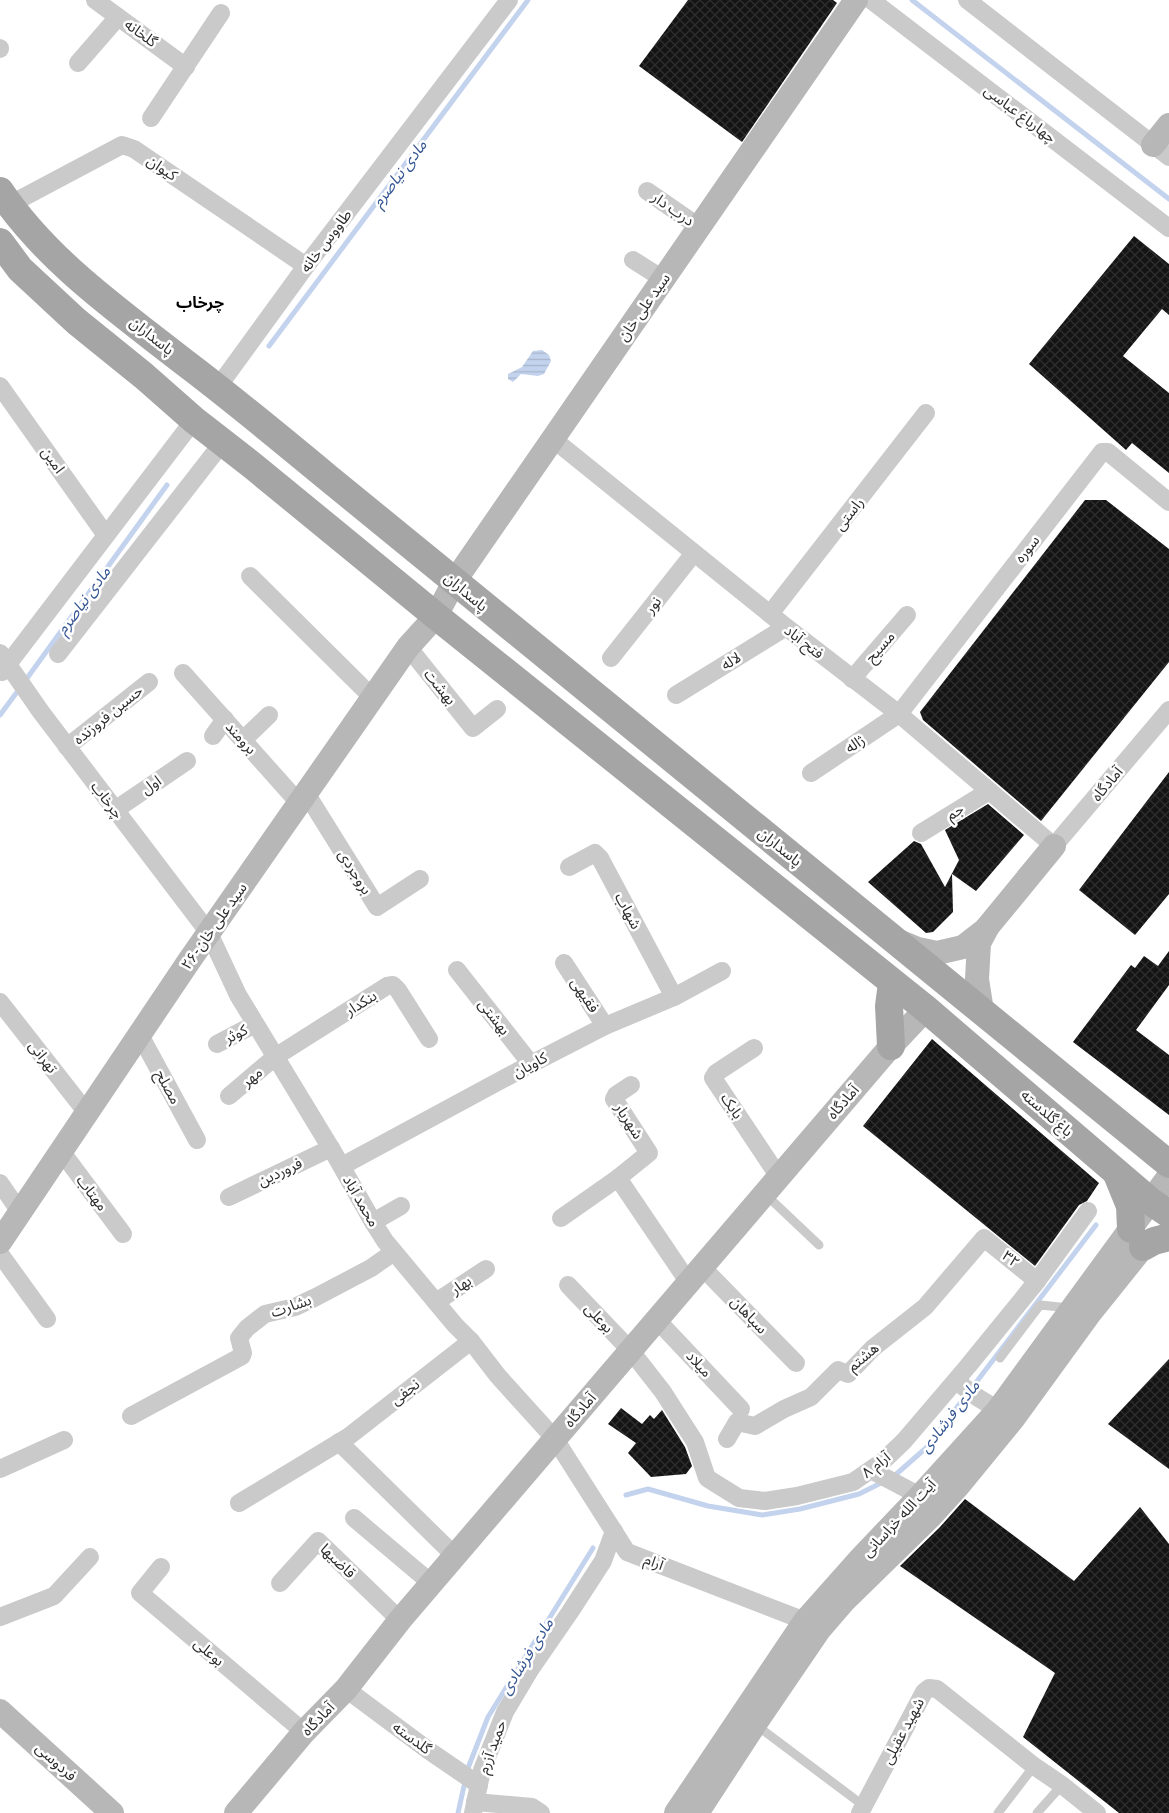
<svg xmlns="http://www.w3.org/2000/svg" width="1169" height="1813" font-family="Overpass,'Noto Sans Arabic',sans-serif">
	<style>
		.water { fill: url(#water-rules) }
		.lines { fill: none; stroke-linecap: round; stroke-linejoin: round }
		.stream { stroke: #c3d2ed; stroke-width: 5 }
		.building { fill: url(#building-cross-hatch) }
		.lane { stroke: #cacaca; stroke-width: 9 }
		.street { stroke: #cacaca; stroke-width: 18 }
		.secondary { stroke: #b7b7b7; stroke-width: 24 }
		.primary { stroke: #a5a5a5; stroke-width: 28 }
		.labels { text-anchor: middle; stroke-width: 5; stroke-linejoin: round; paint-order: stroke }
		.street-label { font-size: 15px; fill: #2d2d2d; stroke: #fff }
		.water-label { font-size: 16px; font-style: italic; fill: #365793; stroke: #fff }
		.neighbourhood-label { font-size: 16px; font-weight: bold; fill: #000; stroke: #fff }
	</style>
	<defs>
		<pattern id="water-rules" width="6" height="5" patternUnits="userSpaceOnUse" patternTransform="scale(1.25)"><rect width="6" height="5" fill="#c3d2ed"/><path d="M0 2.5h6" fill="none" stroke="#a8b5cc"/></pattern>
		<pattern id="building-cross-hatch" width="8" height="8" patternUnits="userSpaceOnUse" patternTransform="scale(1.25)"><rect width="8" height="8" fill="#141414"/><path d="M0 0l8 8M0 8l8-8" fill="none" stroke="#2e2e2e"/></pattern>
	</defs>
	<rect width="100%" height="100%" fill="#fff"/>
	<!-- water -->
	<polygon class="water" points="542,350 549,355 551,361 544,374 538,376 521,374 513,382 508,379 508,374 522,367 533,351"/>
	<g class="lines">
		<!-- stream -->
		<g class="stream">
			<polyline points="912,0 1169,199"/>
			<polyline points="269,346 528,0"/>
			<polyline points="25,681 167,485"/>
			<polyline points="0,715 20,688"/>
			<polyline points="893,1477 926,1448 1096,1225"/>
			<polyline points="626,1495 648,1489 708,1506 762,1515 800,1509 859,1494 883,1482"/>
			<polyline points="468,1768 488,1717 593,1548"/>
			<polyline points="458,1813 464,1786"/>
		</g>
	</g>
	<!-- building -->
	<g class="building">
		<polygon points="688,0 833,0 837,3 742,142 639,66"/>
		<polygon points="1134,236 1169,264 1169,315 1162,309 1123,356 1169,393 1169,473 1132,443 1126,450 1029,364"/>
		<polygon points="1085,500 1106,500 1169,549 1169,662 1041,821 923,720 920,712"/>
		<polygon points="1169,772 1169,894 1135,935 1079,890"/>
		<polygon points="988,804 1024,835 976,891 952,874 953,912 933,932 926,933 868,882 914,841 921,844 945,887 959,860 945,830"/>
		<polygon points="1169,951 1169,985 1136,1030 1169,1055 1169,1115 1073,1042 1131,965 1135,968 1144,956 1158,966"/>
		<polygon points="932,1039 1099,1183 1087,1201 1079,1205 1035,1266 863,1126"/>
		<polygon points="1169,1359 1169,1469 1108,1424"/>
		<polygon points="621,1408 642,1424 650,1415 654,1419 662,1410 685,1447 692,1466 686,1474 651,1477 628,1453 636,1443 608,1424"/>
		<polygon points="965,1499 1074,1581 1140,1507 1169,1544 1169,1813 1119,1813 1023,1737 1055,1673 900,1566 940,1527"/>
	</g>
	<g class="lines">
		<!-- lane -->
		<g class="lane">
			<polyline points="765,1194 819,1245"/>
			<polyline points="1000,1358 1040,1305 1070,1308"/>
			<polyline points="764,1731 864,1806"/>
			<polyline points="998,1813 1034,1766"/>
			<polyline points="1037,1813 1062,1785"/>
		</g>
		<!-- street -->
		<g class="street">
			<polyline points="95,0 186,67"/>
			<polyline points="871,0 1169,228"/>
			<polyline points="967,0 1169,157"/>
			<polyline points="0,49 0,48"/>
			<polyline points="78,63 118,17"/>
			<polyline points="151,118 221,13"/>
			<polyline points="647,191 699,227"/>
			<polyline points="9,205 122,145 134,149 306,266"/>
			<polyline points="633,260 663,279"/>
			<polyline points="0,386 105,534"/>
			<polyline points="218,387 306,266 509,0"/>
			<polyline points="553,439 786,627 899,714 1054,846 1169,710"/>
			<polyline points="250,576 372,697"/>
			<polyline points="770,614 926,413"/>
			<polyline points="408,647 473,728 497,709"/>
			<polyline points="0,653 41,712 209,933 238,995 335,1155 373,1222 385,1241 455,1325 471,1341 498,1376 555,1439 627,1552 805,1621"/>
			<polyline points="58,654 223,442"/>
			<polyline points="611,658 694,553"/>
			<polyline points="2,672 194,420"/>
			<polyline points="183,673 299,803"/>
			<polyline points="852,679 907,615"/>
			<polyline points="676,695 786,627"/>
			<polyline points="213,736 225,719"/>
			<polyline points="243,740 269,715"/>
			<polyline points="67,747 149,682"/>
			<polyline points="811,773 899,714 1102,452 1108,452 1169,502"/>
			<polyline points="306,793 377,907 420,879"/>
			<polyline points="115,810 187,761"/>
			<polyline points="921,833 989,791"/>
			<polyline points="569,867 595,853 600,858 674,997"/>
			<polyline points="564,963 605,1026"/>
			<polyline points="457,970 531,1064"/>
			<polyline points="0,1002 87,1113"/>
			<polyline points="140,1035 197,1140"/>
			<polyline points="217,1044 255,1024"/>
			<polyline points="754,1048 716,1073 713,1078 779,1177"/>
			<polyline points="229,1096 275,1057 387,986 393,985 398,990 429,1039"/>
			<polyline points="61,1151 123,1234"/>
			<polyline points="342,1166 531,1064 605,1026 674,997 722,971"/>
			<polyline points="618,1178 689,1283"/>
			<polyline points="0,1183 20,1212"/>
			<polyline points="229,1197 331,1148"/>
			<polyline points="561,1218 618,1178 649,1153 614,1099 616,1095 631,1085"/>
			<polyline points="373,1222 401,1206"/>
			<polyline points="0,1254 47,1319"/>
			<polyline points="702,1267 796,1363"/>
			<polyline points="568,1285 631,1351 663,1392 695,1442 707,1478 739,1498 765,1501 797,1496 853,1482 882,1462 904,1441 968,1366 1037,1281 1088,1211"/>
			<polyline points="436,1302 486,1269"/>
			<polyline points="657,1320 741,1409"/>
			<polyline points="956,1381 977,1397 998,1410"/>
			<polyline points="131,1416 242,1356 243,1353 239,1338 247,1328 265,1314 295,1307 316,1297 371,1268 394,1252"/>
			<polyline points="727,1439 737,1422 755,1426 784,1409 811,1397 838,1370 848,1374 873,1348 925,1307 984,1238 1037,1281"/>
			<polyline points="339,1442 455,1556"/>
			<polyline points="0,1469 64,1440"/>
			<polyline points="871,1470 920,1496"/>
			<polyline points="239,1503 348,1437 471,1341"/>
			<polyline points="354,1518 431,1583"/>
			<polyline points="161,1567 140,1593 304,1732"/>
			<polyline points="280,1583 318,1541 400,1620"/>
			<polyline points="0,1617 54,1596 90,1557"/>
			<polyline points="346,1689 428,1750 479,1785"/>
			<polyline points="475,1802 532,1807 541,1813"/>
			<polyline points="473,1813 482,1770 505,1712 530,1670 570,1612 603,1561 614,1531"/>
			<polyline points="860,1813 924,1692 929,1688 937,1689 1034,1766 1062,1785 1097,1813"/>
		</g>
		<!-- secondary -->
		<g class="secondary">
			<polyline points="1153,145 1169,125"/>
			<polyline points="901,942 918,949 937,953 963,947 985,930 1054,846"/>
			<polyline points="982,1011 977,979 979,943 987,928"/>
			<polyline points="0,1242 189,961 408,647 436,616 454,582 856,0"/>
			<polyline points="0,1711 112,1813"/>
			<polyline points="236,1813 304,1732 346,1689 400,1620 891,1046 926,1009"/>
			<polyline points="676,1813 805,1621 861,1558 920,1496 998,1410 1169,1176"/>
			<polyline points="697,1813 755,1724 819,1630 844,1601 930,1517 959,1485 1013,1419 1090,1313 1143,1247"/>
		</g>
		<!-- primary -->
		<g class="primary">
			<path d="M 0,191 C 47,261 119,311 184,362 C 233,399 280,438 327,477 C 607,707 889,934 1169,1164"/>
			<polyline points="0,242 20,269 76,321 144,376 194,420 253,466 436,616 926,1009 1150,1201 1169,1214"/>
			<polyline points="891,1046 889,1006 892,983"/>
			<polyline points="1117,1174 1130,1206 1131,1229"/>
			<polyline points="1143,1247 1154,1241 1169,1237"/>
		</g>
	</g>
	<g class="labels">
		<!-- street labels -->
		<g class="street-label">
			<text transform="translate(141 33) rotate(36)" y="5">گلخانه</text>
			<text transform="translate(1020 114) rotate(37)" y="5">چهارباغ عباسی</text>
			<text transform="translate(162 168) rotate(34)" y="5">کیوان</text>
			<text transform="translate(673 209) rotate(35)" y="5">درب دار</text>
			<text transform="translate(326 241) rotate(-53)" y="5">طاووس خانه</text>
			<text transform="translate(644 307) rotate(-55)" y="5">سید علی خان</text>
			<text transform="translate(152 336) rotate(38)" y="5">پاسداران</text>
			<text transform="translate(53 460) rotate(55)" y="5">امین</text>
			<text transform="translate(849 514) rotate(-52)" y="5">راستی</text>
			<text transform="translate(1027 549) rotate(-52)" y="5">سوره</text>
			<text transform="translate(466 592) rotate(40)" y="5">پاسداران</text>
			<text transform="translate(653 605) rotate(-52)" y="5">نور</text>
			<text transform="translate(804 642) rotate(38)" y="5">فتح آباد</text>
			<text transform="translate(880 647) rotate(-49)" y="5">مسیح</text>
			<text transform="translate(731 661) rotate(-32)" y="5">لاله</text>
			<text transform="translate(440 687) rotate(51)" y="5">بهشت</text>
			<text transform="translate(108 715) rotate(-39)" y="5">حسین فروزنده</text>
			<text transform="translate(241 738) rotate(48)" y="5">برومند</text>
			<text transform="translate(855 744) rotate(-33)" y="5">ژاله</text>
			<text transform="translate(1107 784) rotate(-50)" y="5">آمادگاه</text>
			<text transform="translate(151 785) rotate(-35)" y="5">اول</text>
			<text transform="translate(107 800) rotate(53)" y="5">چرخاب</text>
			<text transform="translate(955 812) rotate(-32)" y="5">جم</text>
			<text transform="translate(780 847) rotate(39)" y="5">پاسداران</text>
			<text transform="translate(355 872) rotate(58)" y="5">بروجردی</text>
			<text transform="translate(628 911) rotate(62)" y="5">شهاب</text>
			<text transform="translate(214 926) rotate(-55)" y="5">۲۶-سید علی خان</text>
			<text transform="translate(585 995) rotate(57)" y="5">فقیهی</text>
			<text transform="translate(361 1003) rotate(-32)" y="5">بنکدار</text>
			<text transform="translate(494 1017) rotate(52)" y="5">بهشتی</text>
			<text transform="translate(236 1034) rotate(-27)" y="5">کوثر</text>
			<text transform="translate(43 1057) rotate(52)" y="5">تهرانی</text>
			<text transform="translate(530 1065) rotate(-28)" y="5">کاویان</text>
			<text transform="translate(252 1077) rotate(-40)" y="5">مهر</text>
			<text transform="translate(168 1087) rotate(61)" y="5">مصلح</text>
			<text transform="translate(843 1102) rotate(-49)" y="5">آمادگاه</text>
			<text transform="translate(732 1106) rotate(56)" y="5">بابک</text>
			<text transform="translate(1047 1113) rotate(41)" y="5">باغ گلدسته</text>
			<text transform="translate(629 1121) rotate(58)" y="5">شهریار</text>
			<text transform="translate(280 1172) rotate(-25)" y="5">فروردین</text>
			<text transform="translate(92 1193) rotate(53)" y="5">مهتاب</text>
			<text transform="translate(361 1201) rotate(60)" y="5">محمد آباد</text>
			<text transform="translate(1011 1259) rotate(38)" y="5">۳۲</text>
			<text transform="translate(461 1285) rotate(-34)" y="5">بهار</text>
			<text transform="translate(291 1306) rotate(-19)" y="5">بشارت</text>
			<text transform="translate(749 1315) rotate(46)" y="5">سپاهان</text>
			<text transform="translate(599 1318) rotate(47)" y="5">بوعلی</text>
			<text transform="translate(863 1357) rotate(-40)" y="5">هشتم</text>
			<text transform="translate(699 1364) rotate(47)" y="5">میلاد</text>
			<text transform="translate(405 1392) rotate(-38)" y="5">نجفی</text>
			<text transform="translate(580 1410) rotate(-49)" y="5">آمادگاه</text>
			<text transform="translate(876 1465) rotate(-39)" y="5">۸ آرام</text>
			<text transform="translate(899 1518) rotate(-47)" y="5">آیت الله خراسانی</text>
			<text transform="translate(338 1561) rotate(44)" y="5">قاضیها</text>
			<text transform="translate(654 1562) rotate(21)" y="5">آرام</text>
			<text transform="translate(209 1652) rotate(40)" y="5">بوعلی</text>
			<text transform="translate(318 1719) rotate(-46)" y="5">آمادگاه</text>
			<text transform="translate(903 1731) rotate(-62)" y="5">شهید عقیلی</text>
			<text transform="translate(412 1738) rotate(36)" y="5">گلدسته</text>
			<text transform="translate(492 1747) rotate(-70)" y="5">حمید آزرم</text>
			<text transform="translate(56 1762) rotate(42)" y="5">فردوسی</text>
		</g>
		<!-- water labels -->
		<g class="water-label">
			<text transform="translate(399 173) rotate(-53)" y="6">مادی نیاصرم</text>
			<text transform="translate(83 600) rotate(-54)" y="6">مادی نیاصرم</text>
			<text transform="translate(949 1416) rotate(-52)" y="6">مادی فرشادی</text>
			<text transform="translate(526 1656) rotate(-58)" y="6">مادی فرشادی</text>
		</g>
		<!-- neighbourhood labels -->
		<g class="neighbourhood-label">
			<text x="200" y="308">چرخاب</text>
		</g>
	</g>
</svg>
